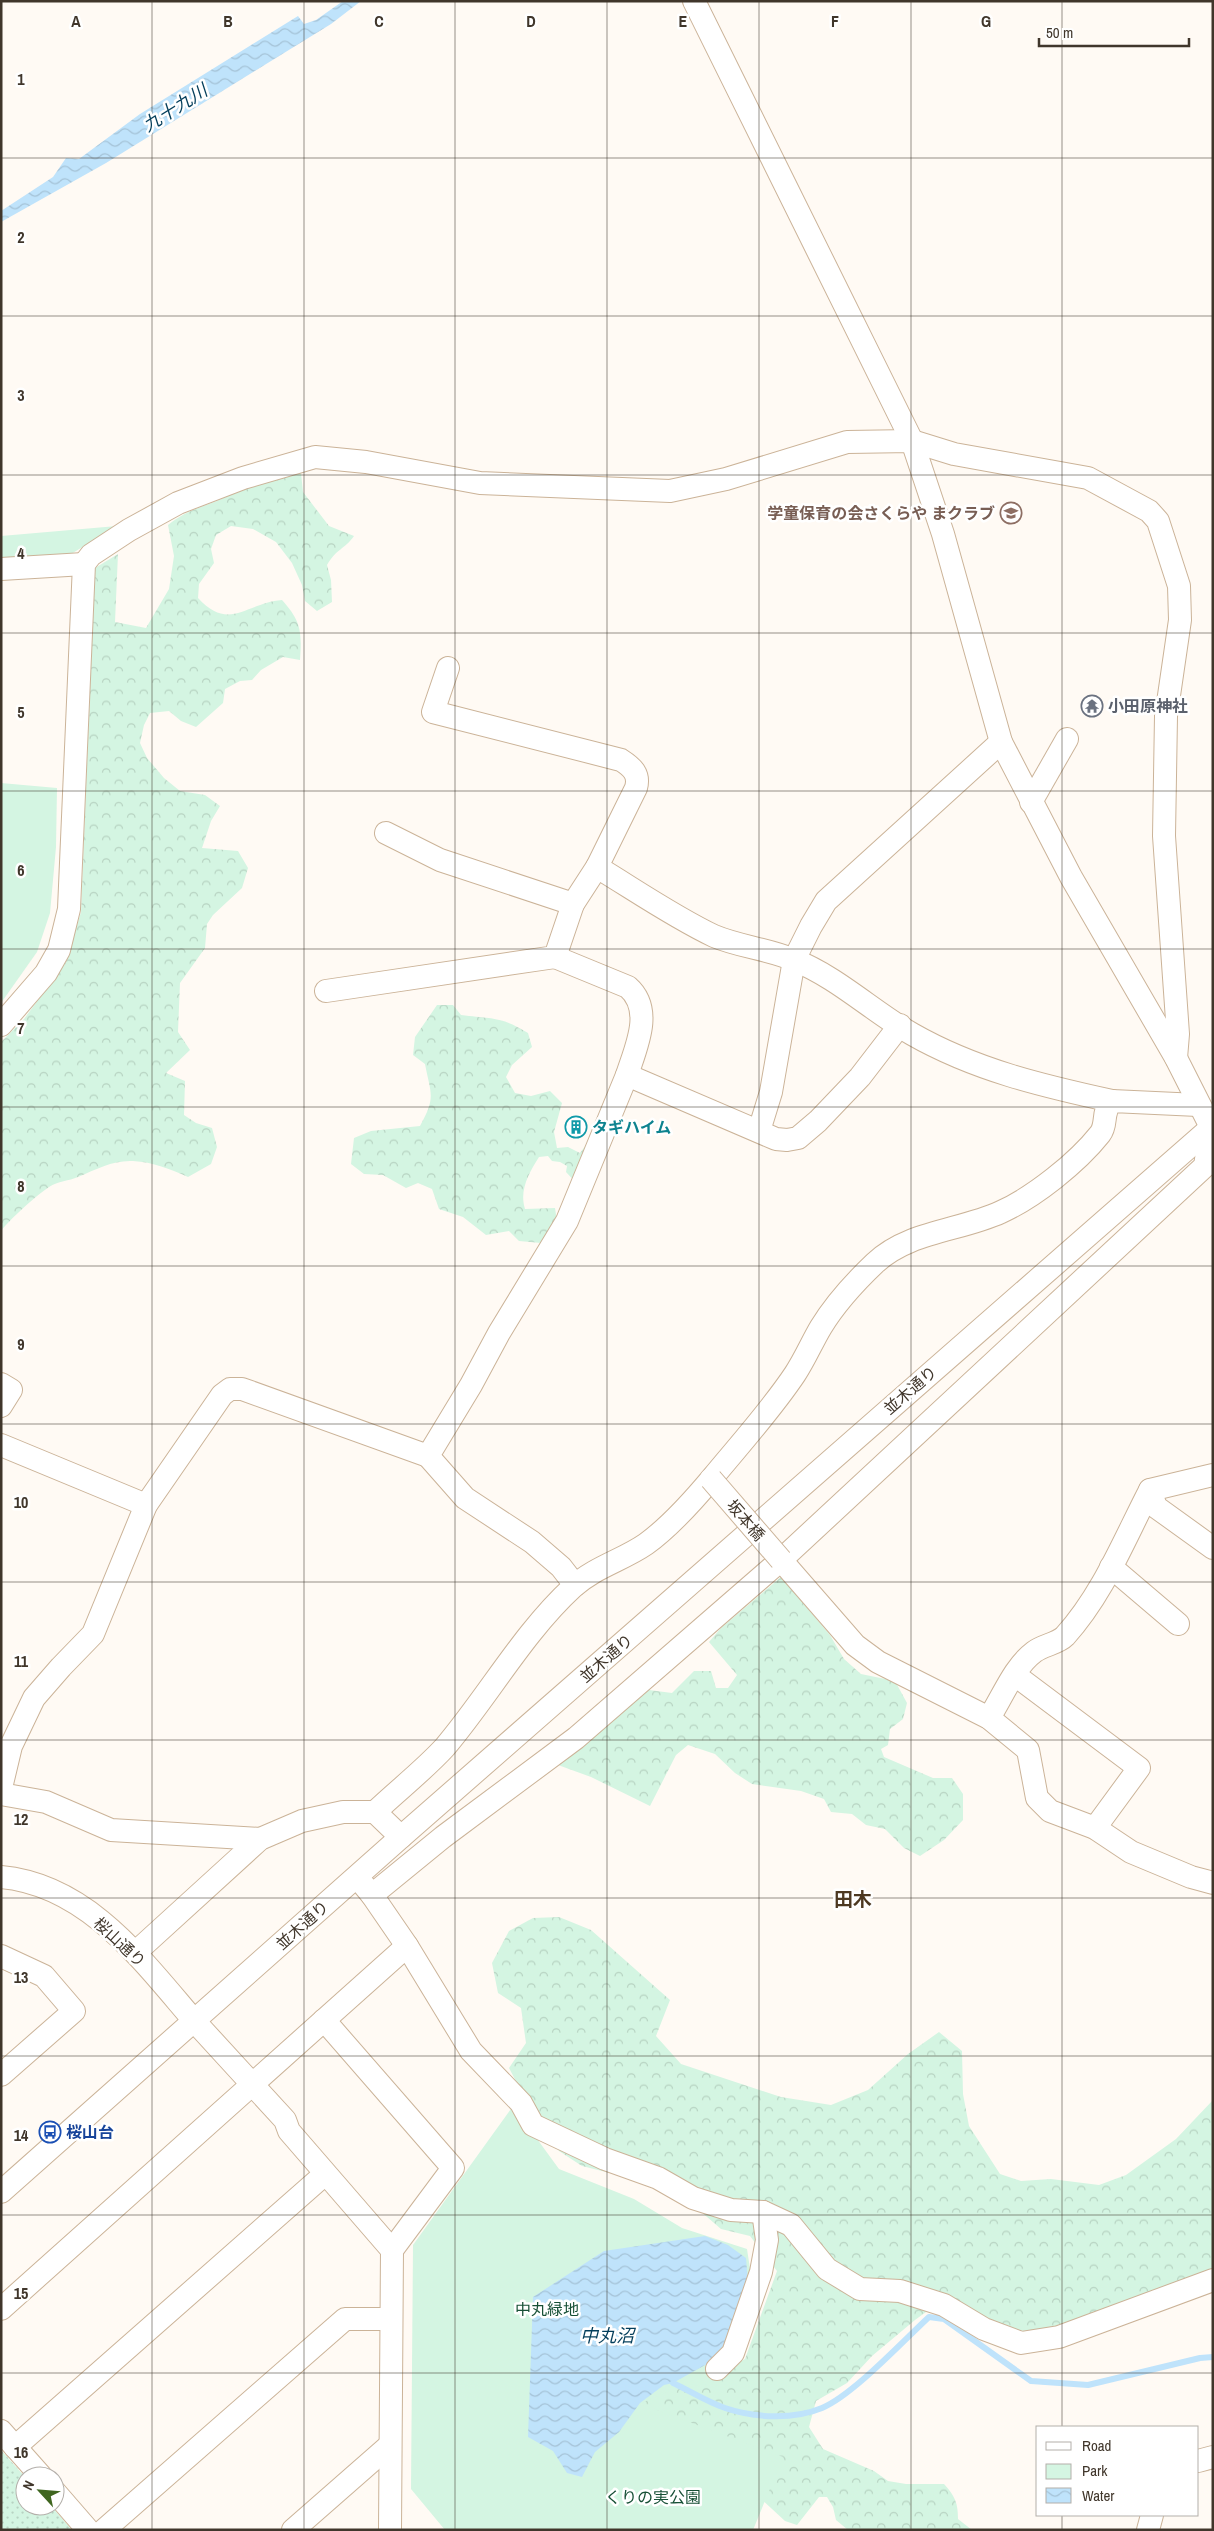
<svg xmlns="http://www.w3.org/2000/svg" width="1214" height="2531" font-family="'Archivo Narrow','Noto Sans JP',sans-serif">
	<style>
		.grass { fill: url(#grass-dots) }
		.forest { fill: url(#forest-crowns) }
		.green { fill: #d4f5e2 }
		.water { fill: url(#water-waves) }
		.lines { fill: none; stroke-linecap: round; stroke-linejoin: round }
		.stream { stroke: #bfe3fb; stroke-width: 6 }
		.minor-casing { stroke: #cbb398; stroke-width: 24 }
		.minor { stroke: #fff; stroke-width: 22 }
		.minor-bridge-casing { stroke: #cbb398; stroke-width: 24; stroke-linecap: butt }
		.minor-bridge { stroke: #fff; stroke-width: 22 }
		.grid { fill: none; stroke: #40362b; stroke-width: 1; stroke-opacity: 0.55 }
		.labels { text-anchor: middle; stroke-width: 5; stroke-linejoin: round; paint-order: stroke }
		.education-label { font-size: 16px; font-weight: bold; fill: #785e54; stroke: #fff; text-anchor: end }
		.worship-label { font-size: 16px; font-weight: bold; fill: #5b616d; stroke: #fff; text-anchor: start }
		.culture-label { font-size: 16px; font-weight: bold; fill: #0d838f; stroke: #fff; text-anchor: start }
		.street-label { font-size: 16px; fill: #40362b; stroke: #fff }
		.transit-label { font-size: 16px; font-weight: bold; fill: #164399; stroke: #fff; text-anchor: start }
		.park-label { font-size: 16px; fill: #175036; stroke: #fff }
		.water-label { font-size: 18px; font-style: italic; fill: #033e5b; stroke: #fff }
		.quarter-label { font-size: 19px; font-weight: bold; fill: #4c3821; stroke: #fff }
		.grid-label { font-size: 16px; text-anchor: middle; font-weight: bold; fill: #40362b; stroke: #fff; stroke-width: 5; stroke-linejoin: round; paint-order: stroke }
	</style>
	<defs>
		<pattern id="grass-dots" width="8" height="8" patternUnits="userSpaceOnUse" patternTransform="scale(1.25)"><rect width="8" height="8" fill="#d4f5e2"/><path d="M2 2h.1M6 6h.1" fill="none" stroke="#b7d3c2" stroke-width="1.8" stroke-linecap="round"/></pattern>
		<pattern id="forest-crowns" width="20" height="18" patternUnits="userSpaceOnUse" patternTransform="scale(1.25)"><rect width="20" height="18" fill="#d4f5e2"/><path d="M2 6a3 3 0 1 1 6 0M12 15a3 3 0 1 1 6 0" fill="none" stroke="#b7d3c2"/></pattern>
		<pattern id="water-waves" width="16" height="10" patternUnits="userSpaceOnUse" patternTransform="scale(1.25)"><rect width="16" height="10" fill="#bfe3fb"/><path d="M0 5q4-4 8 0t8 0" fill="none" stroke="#a5c3d7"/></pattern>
	</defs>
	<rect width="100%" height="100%" fill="#fffaf4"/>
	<!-- grass -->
	<polygon class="grass" points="1,2450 25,2477 25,2506 51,2506 72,2530 1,2530"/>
	<!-- forest -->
	<g class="forest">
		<path d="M 301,473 L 303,492 L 329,526 L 354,536 C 344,550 337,548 327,565 L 331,580 L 332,602 L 317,611 L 305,601 L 302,585 L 292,563 L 276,542 L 253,529 L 231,526 L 216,535 L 211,549 L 214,563 L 199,584 L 198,598 C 229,632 246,603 282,600 C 301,621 302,631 300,660 L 283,657 L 261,670 L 252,680 L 240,681 L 225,689 L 223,703 L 196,727 L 181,721 L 169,711 L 150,713 L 144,725 L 140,743 L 147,758 L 164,778 L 180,791 L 205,795 L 220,806 L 211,821 L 202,848 L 238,851 L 248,868 L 242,888 L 213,915 L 207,924 L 205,948 L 180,983 L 178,1032 L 190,1050 L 166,1073 L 185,1081 L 184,1115 L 196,1123 L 212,1128 L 217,1147 L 211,1164 L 188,1177 C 170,1169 153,1162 133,1161 C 113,1160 97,1169 78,1177 C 69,1181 58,1181 49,1187 C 37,1195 10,1219 1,1231 L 1,1042 L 24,1019 L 66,962 L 81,912 L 95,568 L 118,554 L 115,622 L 146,628 L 169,589 L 174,556 L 168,525 C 186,511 196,509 217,501 C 247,488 266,475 301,473 Z"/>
		<path d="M 437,1005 L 453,1005 L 461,1015 C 491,1019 501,1016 528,1033 L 532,1047 L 512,1065 L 506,1077 L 515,1093 L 531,1096 L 550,1091 L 562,1103 L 554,1132 L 557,1148 L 568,1147 L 580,1153 L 589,1141 L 579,1186 L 566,1172 L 567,1166 L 560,1162 L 552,1161 L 548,1156 L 539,1157 C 529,1173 519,1190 525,1209 L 555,1208 L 557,1221 L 541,1243 L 519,1241 L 509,1231 L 486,1235 L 463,1217 L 439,1209 L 432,1189 L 418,1183 L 406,1188 L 383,1175 L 364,1174 L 351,1164 L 354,1138 L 371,1131 L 420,1126 C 436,1097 431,1095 425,1064 L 413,1055 L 415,1037 Z"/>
		<polygon points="781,1577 830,1635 844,1659 861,1674 895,1681 907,1703 903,1719 890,1729 888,1745 881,1749 884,1757 933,1778 952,1778 963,1794 963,1820 944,1840 920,1856 904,1848 885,1829 866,1825 852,1814 831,1812 824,1799 801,1791 752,1784 735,1773 715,1754 688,1745 676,1755 650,1806 591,1777 558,1765 649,1690 672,1693 694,1671 711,1671 716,1688 728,1688 737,1675 709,1642 721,1628"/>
		<path d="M 559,1917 L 591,1930 L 670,2000 L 656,2036 L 681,2064 L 781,2097 L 831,2105 L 868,2090 L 908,2054 L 939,2032 L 962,2051 L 963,2094 L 969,2126 L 1000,2174 L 1021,2181 L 1051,2179 L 1099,2185 L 1126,2175 L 1176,2139 L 1213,2100 L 1213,2271 C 1168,2288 1057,2338 1013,2330 C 989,2325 965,2311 944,2299 L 915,2320 L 872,2356 L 847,2383 L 816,2401 L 809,2427 L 823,2449 L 874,2471 L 888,2481 L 906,2484 L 944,2484 C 955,2496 958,2503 958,2519 L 972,2530 L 848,2530 L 836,2520 L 833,2507 L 827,2497 L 819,2497 L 797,2525 L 785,2521 L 759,2497 L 648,2465 L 640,2394 L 718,2374 L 745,2359 L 777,2271 L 750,2236 L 721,2229 L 685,2198 L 634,2179 L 582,2166 L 559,2151 L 530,2108 L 509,2068 L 526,2043 L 521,2008 L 498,1993 L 492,1963 L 509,1931 L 533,1918 Z"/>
	</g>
	<!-- green -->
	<g class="green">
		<polygon points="117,526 71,554 1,560 1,536"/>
		<polygon points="1,783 57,788 56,847 50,913 37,952 1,1003"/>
		<path d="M 513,2106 L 559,2169 L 634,2199 L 682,2228 L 747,2249 L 753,2288 L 733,2362 L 720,2382 C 691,2386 667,2389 641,2404 L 783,2457 L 753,2530 L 445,2530 L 411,2489 L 413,2245 Z"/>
	</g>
	<!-- water -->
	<g class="water">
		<polygon points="343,1 361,1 331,24 106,163 1,222 1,211 53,177 66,158 79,159 140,114 298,16 304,24 316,20"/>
		<polygon points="705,2236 728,2245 746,2258 748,2282 727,2341 714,2360 673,2383 664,2385 640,2403 619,2432 595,2452 582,2477 567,2473 553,2451 528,2437 533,2297 604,2251"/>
	</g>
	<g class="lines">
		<!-- stream -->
		<path class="stream" d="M 673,2383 C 690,2391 707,2402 725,2408 C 755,2418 793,2420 822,2408 C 853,2395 903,2341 929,2317 L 944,2319 L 1031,2381 L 1088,2385 L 1200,2358 L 1213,2357"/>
		<!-- minor casing -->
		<g class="minor-casing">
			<g id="minor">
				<polyline points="694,1 912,441 943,534 1001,742 1071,877 1176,1058 1213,1131"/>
				<polyline points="1,569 84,564"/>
				<path d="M 448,668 L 433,712 L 621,760 C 632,767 640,774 636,788 L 597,867 C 635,890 674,917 714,936 C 740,947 769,949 794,960 C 837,977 872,1011 912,1034 C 975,1070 1043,1086 1112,1101"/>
				<polyline points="1031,802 1067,739"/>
				<polyline points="386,833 440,860 573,904"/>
				<path d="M 555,957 L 628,987 C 654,1010 636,1047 627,1075"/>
				<polyline points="326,991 555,957 573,904 597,867"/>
				<polyline points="1,1025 46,973 59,950 69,909 84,564 91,555 129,530 178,503 243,478 315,457 366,462 480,483 670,491 726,479 847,442 912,441 954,454 1088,478 1149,511 1158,521 1179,586 1180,620 1166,716 1164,836 1178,1034 1176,1058"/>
				<polyline points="759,1131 771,1092 794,960 811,926 826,901 1001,742"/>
				<polyline points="1,1384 11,1390 1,1406"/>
				<polyline points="1,1445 146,1505"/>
				<polyline points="1150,1490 1156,1507 1213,1548"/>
				<polyline points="781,1560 855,1645 878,1662 989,1718 1028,1750 1037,1798 1050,1811 1095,1828 1131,1852 1191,1877 1213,1883"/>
				<polyline points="1111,1567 1178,1624"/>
				<polyline points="575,1585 561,1567 532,1542 465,1498 428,1456 471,1385 499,1333 567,1221 627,1075 776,1139 787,1140 798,1138 818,1121 860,1077 900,1025"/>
				<polyline points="1015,1675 1139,1768 1095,1828"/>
				<path d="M 989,1718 C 1003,1696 1014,1667 1034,1652 C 1043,1645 1057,1644 1065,1636 C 1103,1594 1124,1540 1150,1490 L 1213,1475"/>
				<polyline points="1,1788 11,1746 34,1698 61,1667 93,1634 146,1505 222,1395 230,1389 242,1389 428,1456"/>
				<polyline points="1,1794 46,1802 111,1830 260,1839"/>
				<path d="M 375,1812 C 398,1790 424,1770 445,1747 C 489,1695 523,1633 573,1587 C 595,1567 623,1560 646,1544 C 671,1526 693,1501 713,1477 C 741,1443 771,1410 795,1374 C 805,1359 812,1342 821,1327 C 835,1304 855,1282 875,1263 C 909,1231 960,1231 1001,1212 C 1034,1197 1077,1163 1100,1134 C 1108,1124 1101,1112 1112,1101 L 1198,1105"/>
				<path d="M 1,1877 C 89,1885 144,1963 197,2024 C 226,2056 256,2088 285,2120 L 289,2131 L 392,2250 L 390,2530"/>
				<polyline points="362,1883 372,1895 407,1946 471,2051 521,2103 533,2125 605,2159 658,2178 693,2198 731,2210 763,2212 791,2225 827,2269 860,2289 900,2291 944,2305 984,2329 1021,2343 1059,2337 1213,2280"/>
				<polyline points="372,1895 443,1837 576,1738 781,1560 1205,1166 1211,1127"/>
				<polyline points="136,1952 260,1839 302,1821 343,1812 375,1812 401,1837"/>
				<polyline points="1,1956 44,1976 74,2011 1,2075"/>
				<polyline points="324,2020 453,2168 392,2250"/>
				<polyline points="1,2192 401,1837 1213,1126"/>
				<polyline points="1,2309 407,1946"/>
				<polyline points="717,2369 733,2353 761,2272 767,2240 763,2212"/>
				<polyline points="1,2431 41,2476"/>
				<polyline points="15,2447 325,2174"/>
				<polyline points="1198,2461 1213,2457"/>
				<polyline points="55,2492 88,2530"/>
				<polyline points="104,2530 345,2319 390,2319"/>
				<polyline points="293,2530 390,2445"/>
				<polyline points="1148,2530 1152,2515"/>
			</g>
		</g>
		<!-- minor -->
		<use href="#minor" class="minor"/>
		<!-- minor-bridge casing -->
		<g class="minor-bridge-casing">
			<polyline id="minor-bridge" points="711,1479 781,1560"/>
		</g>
		<!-- minor-bridge -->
		<use href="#minor-bridge" class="minor-bridge"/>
	</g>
	<!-- grid -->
	<path class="grid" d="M 152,1 L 152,2530M 304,1 L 304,2530M 455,1 L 455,2530M 607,1 L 607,2530M 759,1 L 759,2530M 911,1 L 911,2530M 1062,1 L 1062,2427M 1,158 L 1213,158M 1,316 L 1213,316M 1,475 L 1213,475M 1,633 L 1213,633M 1,791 L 1213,791M 1,949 L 1213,949M 1,1107 L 1213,1107M 1,1266 L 1213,1266M 1,1424 L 1213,1424M 1,1582 L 1213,1582M 1,1740 L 1213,1740M 1,1898 L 1213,1898M 1,2056 L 1213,2056M 1,2215 L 1213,2215M 1,2373 L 1213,2373M 1062,2515 L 1062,2530"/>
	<!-- icons -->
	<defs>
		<g id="school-ring" transform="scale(1.125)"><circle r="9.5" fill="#fff" stroke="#8d6e63" stroke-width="1.5"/><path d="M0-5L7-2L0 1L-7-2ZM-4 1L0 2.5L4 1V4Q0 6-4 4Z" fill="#8d6e63"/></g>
		<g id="temple-ring" transform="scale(1.125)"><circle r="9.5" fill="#fff" stroke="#6b7280" stroke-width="1.5"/><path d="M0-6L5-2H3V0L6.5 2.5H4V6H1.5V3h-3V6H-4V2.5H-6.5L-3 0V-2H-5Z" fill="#6b7280"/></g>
		<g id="building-ring" transform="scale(1.125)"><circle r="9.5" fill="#fff" stroke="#0f9aa8" stroke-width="1.5"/><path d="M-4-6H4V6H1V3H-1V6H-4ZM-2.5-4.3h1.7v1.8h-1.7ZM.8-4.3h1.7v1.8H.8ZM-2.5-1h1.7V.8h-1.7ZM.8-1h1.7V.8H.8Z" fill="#0f9aa8"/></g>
		<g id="bus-ring" transform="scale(1.125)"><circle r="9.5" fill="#fff" stroke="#1a4fb4" stroke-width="1.5"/><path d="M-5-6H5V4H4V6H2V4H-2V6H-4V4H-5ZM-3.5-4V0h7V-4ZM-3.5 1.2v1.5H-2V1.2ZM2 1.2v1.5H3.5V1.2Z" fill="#1a4fb4"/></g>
	</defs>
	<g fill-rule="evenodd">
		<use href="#school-ring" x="1011" y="513"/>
		<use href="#temple-ring" x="1092" y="706"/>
		<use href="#building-ring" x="576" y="1127"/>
		<use href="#bus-ring" x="50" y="2132"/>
	</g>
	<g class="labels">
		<!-- education labels -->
		<g class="education-label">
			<text x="995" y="519">学童保育の会さくらや まクラブ</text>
		</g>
		<!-- worship labels -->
		<g class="worship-label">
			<text x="1108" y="712">小田原神社</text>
		</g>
		<!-- culture labels -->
		<g class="culture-label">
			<text x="592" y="1133">タギハイム</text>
		</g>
		<!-- street labels -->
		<g class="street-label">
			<text transform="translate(910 1390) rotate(-41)" y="6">並木通り</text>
			<text transform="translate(746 1520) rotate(49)" y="6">坂本橋</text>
			<text transform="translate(606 1658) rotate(-41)" y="6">並木通り</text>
			<text transform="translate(302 1925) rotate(-42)" y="6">並木通り</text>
			<text transform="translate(120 1942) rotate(43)" y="6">桜山通り</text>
		</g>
		<!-- transit labels -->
		<g class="transit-label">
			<text x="66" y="2138">桜山台</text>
		</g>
		<!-- park labels -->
		<g class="park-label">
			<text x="547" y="2315">中丸緑地</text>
			<text x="653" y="2503">くりの実公園</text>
		</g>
		<!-- water labels -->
		<g class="water-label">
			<text transform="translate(175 108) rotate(-32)" y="6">九十九川</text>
			<text x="607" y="2342">中丸沼</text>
		</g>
		<!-- quarter labels -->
		<g class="quarter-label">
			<text x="853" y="1906">田木</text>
		</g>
	</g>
	<g class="grid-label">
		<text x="76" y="27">A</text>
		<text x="228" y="27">B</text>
		<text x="379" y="27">C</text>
		<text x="531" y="27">D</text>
		<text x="683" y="27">E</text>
		<text x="835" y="27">F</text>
		<text x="986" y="27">G</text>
		<text x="21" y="85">1</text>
		<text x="21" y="243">2</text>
		<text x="21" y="401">3</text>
		<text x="21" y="559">4</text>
		<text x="21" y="718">5</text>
		<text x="21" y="876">6</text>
		<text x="21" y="1034">7</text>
		<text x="21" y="1192">8</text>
		<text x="21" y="1350">9</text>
		<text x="21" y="1508">10</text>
		<text x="21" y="1667">11</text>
		<text x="21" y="1825">12</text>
		<text x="21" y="1983">13</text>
		<text x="21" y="2141">14</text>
		<text x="21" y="2299">15</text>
		<text x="21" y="2458">16</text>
	</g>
	<!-- border -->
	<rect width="1214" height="2531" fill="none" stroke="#40362b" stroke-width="5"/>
	<!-- legend -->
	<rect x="1036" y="2426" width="162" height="90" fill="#ffffff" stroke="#b3afaa"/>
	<rect x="1046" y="2442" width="25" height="8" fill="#ffffff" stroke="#b3afaa"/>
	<text x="1082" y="2451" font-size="15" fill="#40362b">Road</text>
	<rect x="1046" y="2464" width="25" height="15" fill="#d4f5e2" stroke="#b3afaa"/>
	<text x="1082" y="2476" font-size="15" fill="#40362b">Park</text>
	<rect x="1046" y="2488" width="25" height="15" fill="url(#water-waves)" stroke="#b3afaa"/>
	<text x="1082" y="2501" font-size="15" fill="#40362b">Water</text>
	<!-- north arrow -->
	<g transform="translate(40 2491) rotate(296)"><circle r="24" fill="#ffffff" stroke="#b3afaa"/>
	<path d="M0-4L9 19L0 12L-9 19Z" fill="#3f6620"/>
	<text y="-8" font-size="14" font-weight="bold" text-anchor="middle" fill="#40362b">N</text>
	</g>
	<!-- scale -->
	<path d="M1039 38v8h150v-8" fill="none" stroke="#40362b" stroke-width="2.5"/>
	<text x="1046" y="38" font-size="15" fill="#40362b" stroke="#ffffff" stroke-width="4" paint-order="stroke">50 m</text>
</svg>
